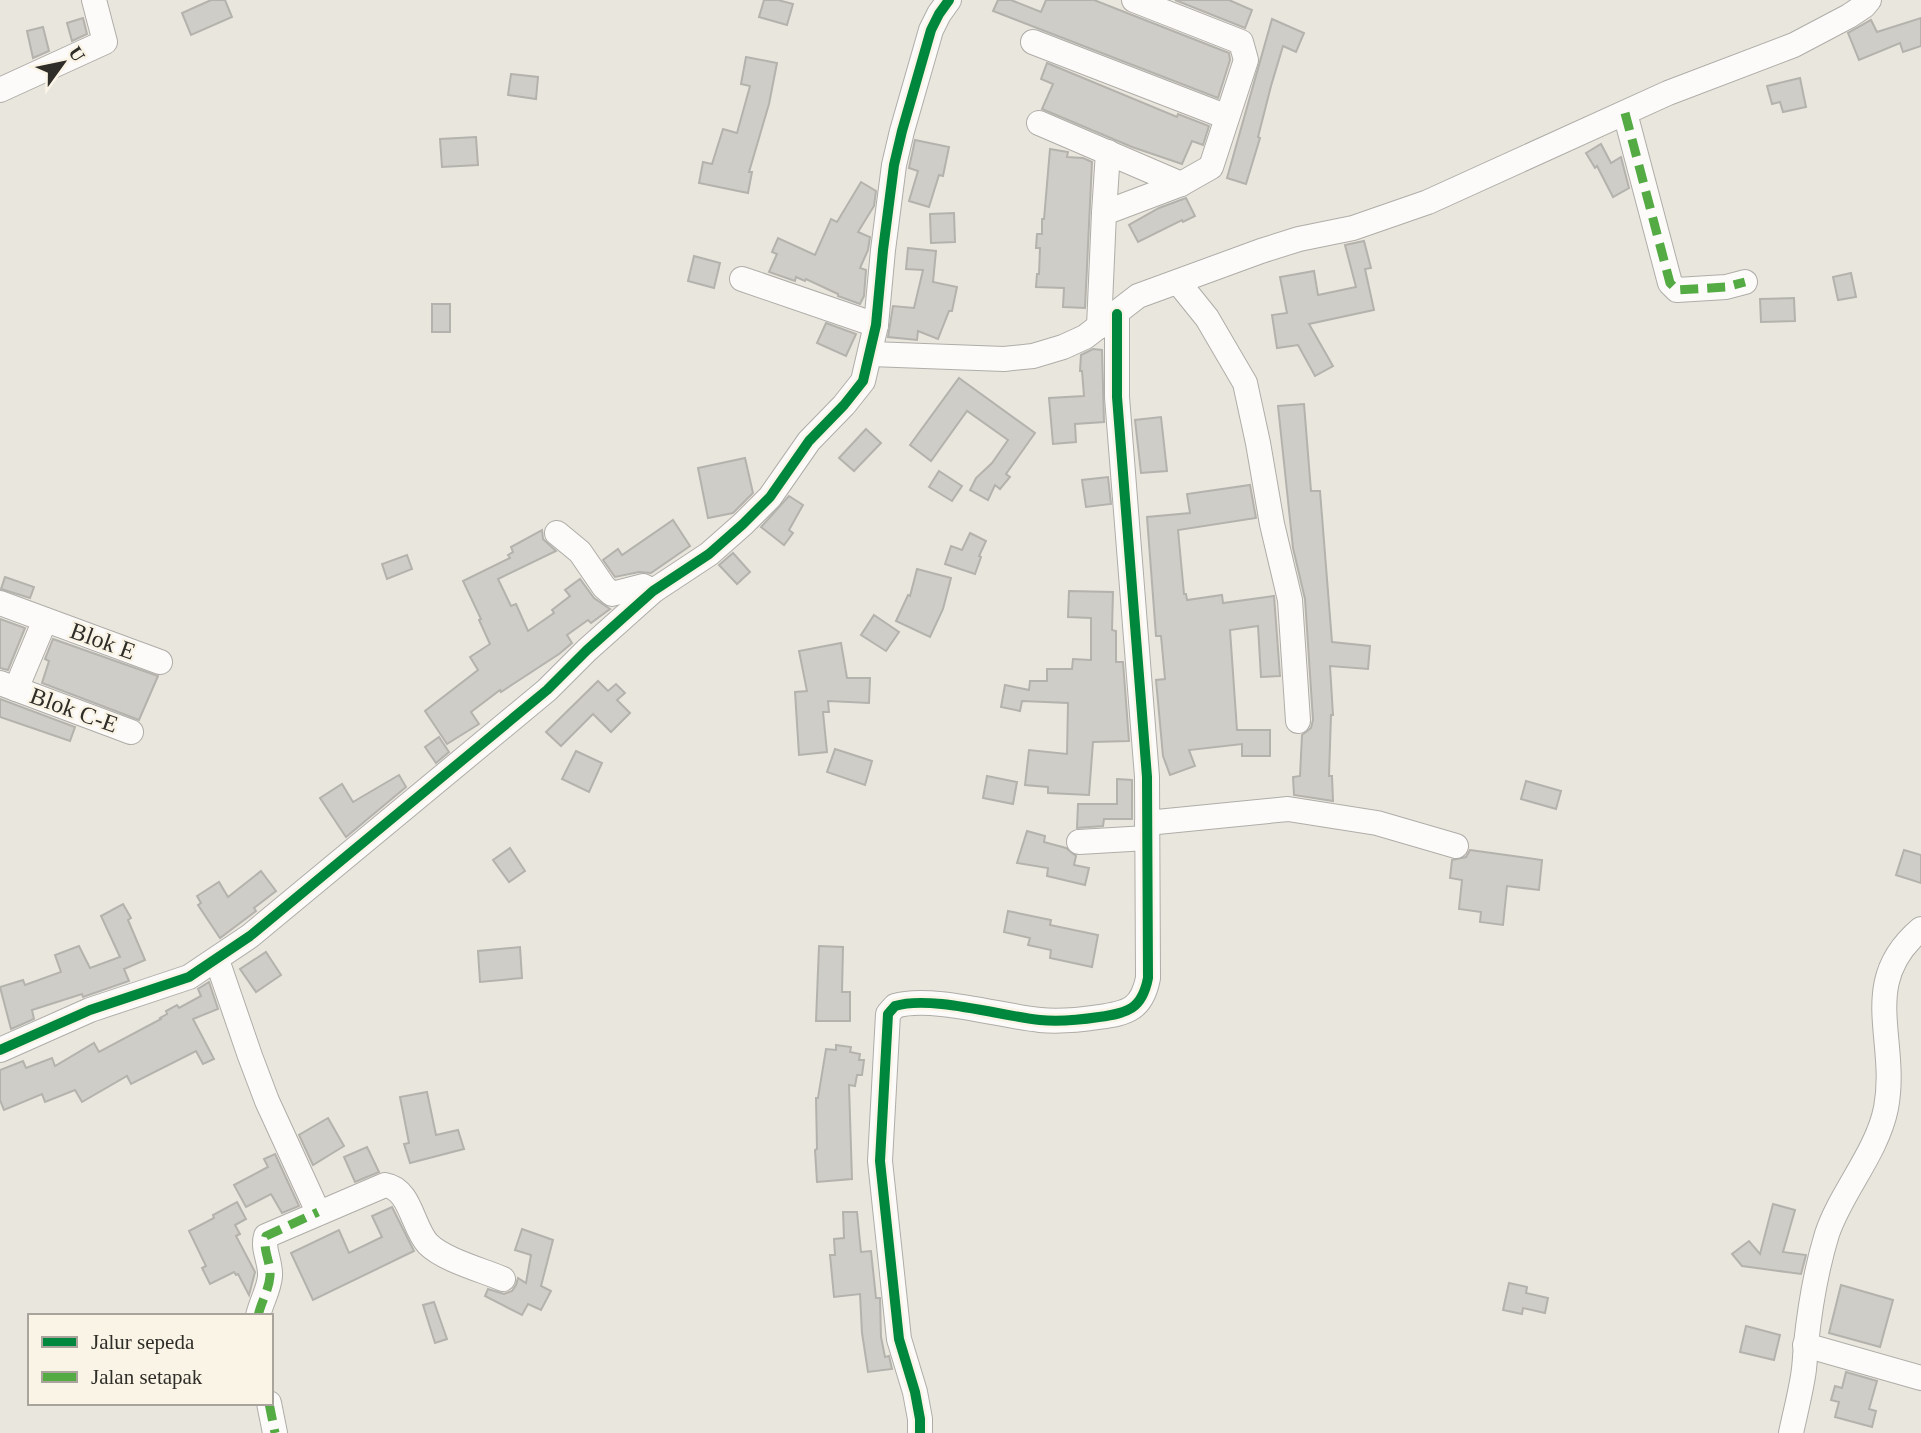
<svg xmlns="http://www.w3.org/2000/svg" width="1921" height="1433" font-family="Georgia,serif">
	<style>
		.building { fill: #cfcdc7; stroke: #b4b2ac; stroke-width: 2 }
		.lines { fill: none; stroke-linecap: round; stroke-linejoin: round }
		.minor-casing { stroke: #afada7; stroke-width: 26 }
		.minor { stroke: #fcfbfa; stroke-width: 24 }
		.quiet { stroke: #54ab44; stroke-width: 9; stroke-dasharray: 18 9; stroke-linecap: butt }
		.cycleway-casing { stroke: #faf4e7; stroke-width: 15 }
		.cycleway { stroke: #00873e; stroke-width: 10 }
		.labels { text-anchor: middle; stroke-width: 5; stroke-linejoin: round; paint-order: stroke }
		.street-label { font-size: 24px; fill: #2f2d28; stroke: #faf4e7 }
	</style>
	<rect width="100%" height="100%" fill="#e9e6de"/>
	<!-- building -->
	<g class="building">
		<polygon points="211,0 225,0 232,17 191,35 182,13"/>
		<polygon points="764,0 778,0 793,4 787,25 759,17"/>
		<polygon points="998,0 1011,0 1041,12 1046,0 1094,0 1229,53 1230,60 1218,98 993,11"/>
		<polygon points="1175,0 1229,0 1252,10 1245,28"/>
		<polygon points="83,18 87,34 72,41 67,23"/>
		<polygon points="1921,18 1921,46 1903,52 1900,43 1859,60 1848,33 1871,20 1877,32"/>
		<polygon points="1272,19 1304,33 1296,52 1283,46 1271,86 1258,137 1260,138 1246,184 1227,178"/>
		<polygon points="43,27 49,51 33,58 27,31"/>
		<polygon points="746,57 777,63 769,104 749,172 752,172 748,193 699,183 703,162 712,164 723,129 737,133 750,86 741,84"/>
		<polygon points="1047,63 1177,117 1178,114 1209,126 1203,145 1192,141 1182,164 1132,147 1042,109 1053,84 1041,79"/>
		<polygon points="511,74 538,77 536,99 508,95"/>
		<polygon points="1800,78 1806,107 1783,112 1780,102 1772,104 1767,86"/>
		<polygon points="476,137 478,165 442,167 440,139"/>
		<polygon points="915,140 949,147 943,176 939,175 929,207 909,201 918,171 909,168"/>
		<polygon points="1601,144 1611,163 1621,157 1629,188 1613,197 1597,166 1595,168 1586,153"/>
		<polygon points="1050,149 1068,152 1067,157 1083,158 1092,162 1085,308 1063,307 1064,288 1036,287 1037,274 1039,274 1040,248 1036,248 1037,234 1042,234 1042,219 1044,219"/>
		<polygon points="861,182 876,191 874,206 858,232 870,237 868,250 860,268 866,270 864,296 860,304 838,296 838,294 806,279 805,281 796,277 795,281 769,272 777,254 772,252 778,238 815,255 831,219 837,222"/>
		<polygon points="1186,198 1195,216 1183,222 1182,220 1138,242 1129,225 1159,208"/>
		<polygon points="954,213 955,242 931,243 930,214"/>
		<polygon points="1364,241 1371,268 1365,269 1374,310 1309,324 1333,366 1315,376 1298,345 1277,348 1272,315 1287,313 1280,277 1314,271 1318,295 1356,287 1345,245"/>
		<polygon points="908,248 936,251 933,282 957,287 952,311 949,311 938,339 918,331 917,340 888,337 893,306 914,308 923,270 906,269"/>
		<polygon points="694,256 720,263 714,288 688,281"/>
		<polygon points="1851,273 1856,297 1838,300 1833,277"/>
		<polygon points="1794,298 1795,321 1761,322 1760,299"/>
		<rect x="432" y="304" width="18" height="28"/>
		<polygon points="826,323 856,334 846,356 817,343"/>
		<polygon points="1093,349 1102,350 1104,422 1075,424 1076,442 1053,444 1049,398 1084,396 1082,371 1080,371 1081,355"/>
		<polygon points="959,378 1035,433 1006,474 1010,477 1000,489 995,485 988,500 970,490 976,478 992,463 1008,440 967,411 931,461 910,445"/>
		<polygon points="1304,404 1311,491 1320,491 1332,642 1370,646 1368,669 1330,666 1333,715 1331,715 1329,776 1332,776 1333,801 1294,795 1293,777 1300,776 1302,735 1311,728 1313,720 1305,599 1293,548 1278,406"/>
		<polygon points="1161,417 1167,471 1141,473 1135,420"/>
		<polygon points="866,429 881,443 854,471 839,458"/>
		<polygon points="745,458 753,493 733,513 708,518 698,468"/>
		<polygon points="939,471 962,486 952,501 929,487"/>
		<polygon points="1108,477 1111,504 1086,507 1082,480"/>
		<polygon points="1250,485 1256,518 1178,530 1184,594 1186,594 1187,600 1222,595 1223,603 1274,596 1280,676 1261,677 1258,626 1230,630 1237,730 1270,730 1270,756 1242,756 1242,744 1189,750 1195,766 1170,775 1163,756 1156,680 1165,679 1161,636 1156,636 1147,517 1190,513 1187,494"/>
		<polygon points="789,496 803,505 789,530 793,533 784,545 761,527"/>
		<polygon points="673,520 690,546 651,573 639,572 615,577 603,560 618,549 622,555"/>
		<polygon points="542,530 543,539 556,551 498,579 511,606 516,604 528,631 554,613 552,610 570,596 565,590 580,579 594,598 610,609 591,623 588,620 567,635 572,643 559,654 501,692 500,690 471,712 479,724 447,744 425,711 478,670 470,657 490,644 479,620 481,619 463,581 510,558 508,555 513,552 511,547"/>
		<polygon points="970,533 986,541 979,556 981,557 975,574 945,564 951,546 962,550"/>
		<polygon points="733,553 750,572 737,584 719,565"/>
		<polygon points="407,555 412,569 387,579 382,564"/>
		<polygon points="917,569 951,578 943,609 930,637 896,621 908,595 910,596"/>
		<polygon points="5,577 34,587 30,598 1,589"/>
		<polygon points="1069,591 1113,592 1112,630 1116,631 1116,662 1123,662 1129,741 1093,742 1089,795 1048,793 1048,787 1025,785 1029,750 1067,754 1068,703 1022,701 1020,711 1001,707 1005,685 1029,690 1030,681 1047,681 1047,669 1072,669 1073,659 1091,660 1091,618 1068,617"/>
		<polygon points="874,615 899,632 886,651 861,635"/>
		<polygon points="0,619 25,628 8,670 0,668"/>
		<polygon points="53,639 158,676 139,720 42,683 49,661 45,659"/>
		<polygon points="841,643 847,678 870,678 869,703 828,701 829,712 823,712 827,752 799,755 795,692 807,691 799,651"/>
		<polygon points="598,681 608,691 616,684 625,693 617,700 630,713 611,732 593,714 561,746 546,732"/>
		<polygon points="0,699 75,727 70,741 0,717"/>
		<polygon points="439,737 449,752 436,763 425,747"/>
		<polygon points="835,749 872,761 865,785 827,772"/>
		<polygon points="576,751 602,763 589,792 562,779"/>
		<polygon points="399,775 406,787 346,837 320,798 342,784 353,802"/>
		<polygon points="987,776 1017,782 1013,804 983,798"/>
		<polygon points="1117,779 1132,780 1132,819 1104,819 1103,826 1077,828 1078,804 1117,804"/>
		<polygon points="1526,781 1561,791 1556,809 1521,799"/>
		<polygon points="1027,831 1045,836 1044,842 1066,848 1076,856 1074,865 1089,868 1085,885 1047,876 1048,868 1017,863"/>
		<polygon points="510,848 525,871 509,882 493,860"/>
		<polygon points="1470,850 1542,860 1539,890 1507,886 1503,925 1480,922 1481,912 1459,909 1462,880 1450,878 1452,860 1466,857"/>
		<polygon points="1904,850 1921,855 1921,883 1896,875"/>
		<polygon points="261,871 276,891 254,908 256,911 220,938 198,905 201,903 197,896 219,882 228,897"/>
		<polygon points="123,904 131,918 128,920 145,960 124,969 129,981 83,997 82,994 32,1010 34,1019 11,1029 0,987 23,980 25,985 61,972 55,955 79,946 90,968 120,957 101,916"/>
		<polygon points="1008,911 1051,920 1050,925 1098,935 1092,967 1050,958 1051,950 1028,945 1030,938 1004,932"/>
		<polygon points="819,946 843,947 842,992 850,992 850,1021 816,1021"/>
		<polygon points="520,947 522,978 480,982 478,951"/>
		<polygon points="266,952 281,975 256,992 240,969"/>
		<polygon points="209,982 218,1009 193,1019 214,1059 203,1064 196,1051 131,1084 127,1076 82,1102 75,1090 45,1102 42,1094 4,1110 0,1100 0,1070 23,1061 26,1068 52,1058 55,1066 94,1043 99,1052 161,1019 160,1018 167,1014 166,1011 177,1005 179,1008 201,996 198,989"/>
		<polygon points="836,1045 851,1047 850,1052 860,1054 859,1060 864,1060 862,1075 857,1075 855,1086 849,1085 852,1179 817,1182 815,1150 817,1149 816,1098 818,1098 826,1049 836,1050"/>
		<polygon points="427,1092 436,1135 458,1130 464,1149 410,1163 404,1144 409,1143 400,1097"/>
		<polygon points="328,1118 344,1146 313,1165 299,1135"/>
		<polygon points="367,1147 379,1172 355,1182 344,1157"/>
		<polygon points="275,1154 299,1206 282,1213 271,1194 246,1207 234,1185 268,1167 264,1159"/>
		<polygon points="237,1202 246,1219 235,1225 240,1234 236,1236 255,1272 249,1295 238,1274 236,1275 234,1272 210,1284 202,1268 206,1266 189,1231 214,1218 213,1215"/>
		<polygon points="1773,1204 1795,1210 1783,1252 1806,1255 1801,1274 1742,1266 1732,1254 1749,1241 1760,1254"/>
		<polygon points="392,1207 414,1251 313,1300 291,1253 339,1230 349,1253 382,1237 372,1216"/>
		<polygon points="843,1212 857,1212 861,1252 871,1251 876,1298 880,1298 881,1337 885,1357 889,1356 892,1369 868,1372 862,1333 860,1294 834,1297 830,1255 835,1255 834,1239 844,1238"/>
		<polygon points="522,1229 553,1240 541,1286 551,1291 541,1310 528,1304 522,1315 485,1296 488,1289 504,1294 512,1291 516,1285 518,1278 526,1283 531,1255 515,1250"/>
		<polygon points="1509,1283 1527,1287 1526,1293 1548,1298 1545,1313 1523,1308 1522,1314 1503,1310"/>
		<polygon points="1841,1285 1893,1300 1880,1347 1829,1333"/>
		<polygon points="434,1302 447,1339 435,1343 423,1305"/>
		<polygon points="1746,1326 1780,1335 1774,1360 1740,1352"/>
		<polygon points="1846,1372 1877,1381 1869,1409 1876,1411 1872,1427 1835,1417 1839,1402 1831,1400 1835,1386 1842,1388"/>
	</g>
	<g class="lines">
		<!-- minor casing -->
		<g class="minor-casing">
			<g id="minor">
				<polyline points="1033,42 1227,117"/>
				<polyline points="0,90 105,42 94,0"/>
				<polyline points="1625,113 1670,283 1677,290 1726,287 1745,282"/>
				<polyline points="1039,123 1181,184"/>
				<polyline points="1104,213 1108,152"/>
				<polyline points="742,279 876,325"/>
				<polyline points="1178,282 1207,318 1245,383 1258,443 1272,524 1290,600 1298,721"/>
				<polyline points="1099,327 1104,213 1181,184 1211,167 1246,60 1241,42 1134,0"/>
				<polyline points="871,354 1004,359 1033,356 1063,347 1085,337 1138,296 1261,251 1299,239 1353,228 1428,202 1668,93 1794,45 1849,16 1864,6 1869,0"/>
				<polyline points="557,533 580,552 604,587 612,594 643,586 653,591"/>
				<polyline points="0,603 160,662"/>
				<polyline points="0,683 131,732"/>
				<polyline points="16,689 45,620"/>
				<polyline points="1147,823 1288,809 1377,823 1456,846"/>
				<polyline points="1079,842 1147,838"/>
				<polyline points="217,960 250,1056 267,1101 318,1212"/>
				<polyline points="0,1050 90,1010 189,977 250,936 547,690 587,650 653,591 709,554 743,524 770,497 809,441 844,405 863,381 876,325 883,250 894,165 902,131 931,30 939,14 949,0"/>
				<path d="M 258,1316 C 261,1302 269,1290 270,1276 C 271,1262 262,1249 266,1236 L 385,1185 C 411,1189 412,1227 428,1244 C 444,1260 482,1270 503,1279"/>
				<polyline points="1805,1345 1921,1378"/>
				<polyline points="269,1403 275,1433"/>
				<path d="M 920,1433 L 920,1419 L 915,1392 L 899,1339 L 880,1161 L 888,1014 L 895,1006 C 930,995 1001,1016 1040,1020 C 1060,1022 1079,1020 1099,1017 C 1128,1013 1142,1009 1148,978 L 1147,777 L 1117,397 L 1117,314"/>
				<path d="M 1791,1433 C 1795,1414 1800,1395 1803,1376 C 1805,1365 1805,1354 1806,1344 C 1810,1306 1816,1270 1827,1234 C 1841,1192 1877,1153 1886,1108 C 1899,1039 1857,983 1921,929"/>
			</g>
		</g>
		<!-- minor -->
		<use href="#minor" class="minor"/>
		<!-- quiet -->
		<g class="quiet">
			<polyline points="1625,113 1670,283 1677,290 1726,287 1745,282"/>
			<path d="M 258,1316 C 261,1302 269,1290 270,1276 C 271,1262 262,1249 266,1236 L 318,1212"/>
			<polyline points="269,1403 275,1433"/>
		</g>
		<!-- cycleway casing -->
		<g class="cycleway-casing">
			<g id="cycleway">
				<polyline points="0,1050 90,1010 189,977 250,936 547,690 587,650 653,591 709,554 743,524 770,497 809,441 844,405 863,381 876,325 883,250 894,165 902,131 931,30 939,14 949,0"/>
				<path d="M 920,1433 L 920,1419 L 915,1392 L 899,1339 L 880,1161 L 888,1014 L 895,1006 C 930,995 1001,1016 1040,1020 C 1060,1022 1079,1020 1099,1017 C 1128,1013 1142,1009 1148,978 L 1147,777 L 1117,397 L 1117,314"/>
			</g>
		</g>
		<!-- cycleway -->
		<use href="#cycleway" class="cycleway"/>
	</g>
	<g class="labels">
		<!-- street labels -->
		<g class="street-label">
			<text transform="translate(103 641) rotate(20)" y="8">Blok E</text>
			<text transform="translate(74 710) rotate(20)" y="8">Blok C-E</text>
		</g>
	</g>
	<!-- legend -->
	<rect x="28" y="1314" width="245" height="91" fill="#faf4e7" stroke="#a9a49b" stroke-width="2"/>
	<rect x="42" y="1337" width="35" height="10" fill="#00873e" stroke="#a9a49b" stroke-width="2"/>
	<text x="91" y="1349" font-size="21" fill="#2f2d28">Jalur sepeda</text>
	<rect x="42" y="1372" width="35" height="10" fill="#54ab44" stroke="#a9a49b" stroke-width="2"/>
	<text x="91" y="1384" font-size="21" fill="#2f2d28">Jalan setapak</text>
	<!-- north arrow -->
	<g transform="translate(63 63) rotate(57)" stroke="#faf4e7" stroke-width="5" paint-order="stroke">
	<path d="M0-5L12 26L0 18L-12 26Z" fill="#2f2d28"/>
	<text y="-10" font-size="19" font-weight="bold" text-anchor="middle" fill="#2f2d28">U</text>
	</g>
</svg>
